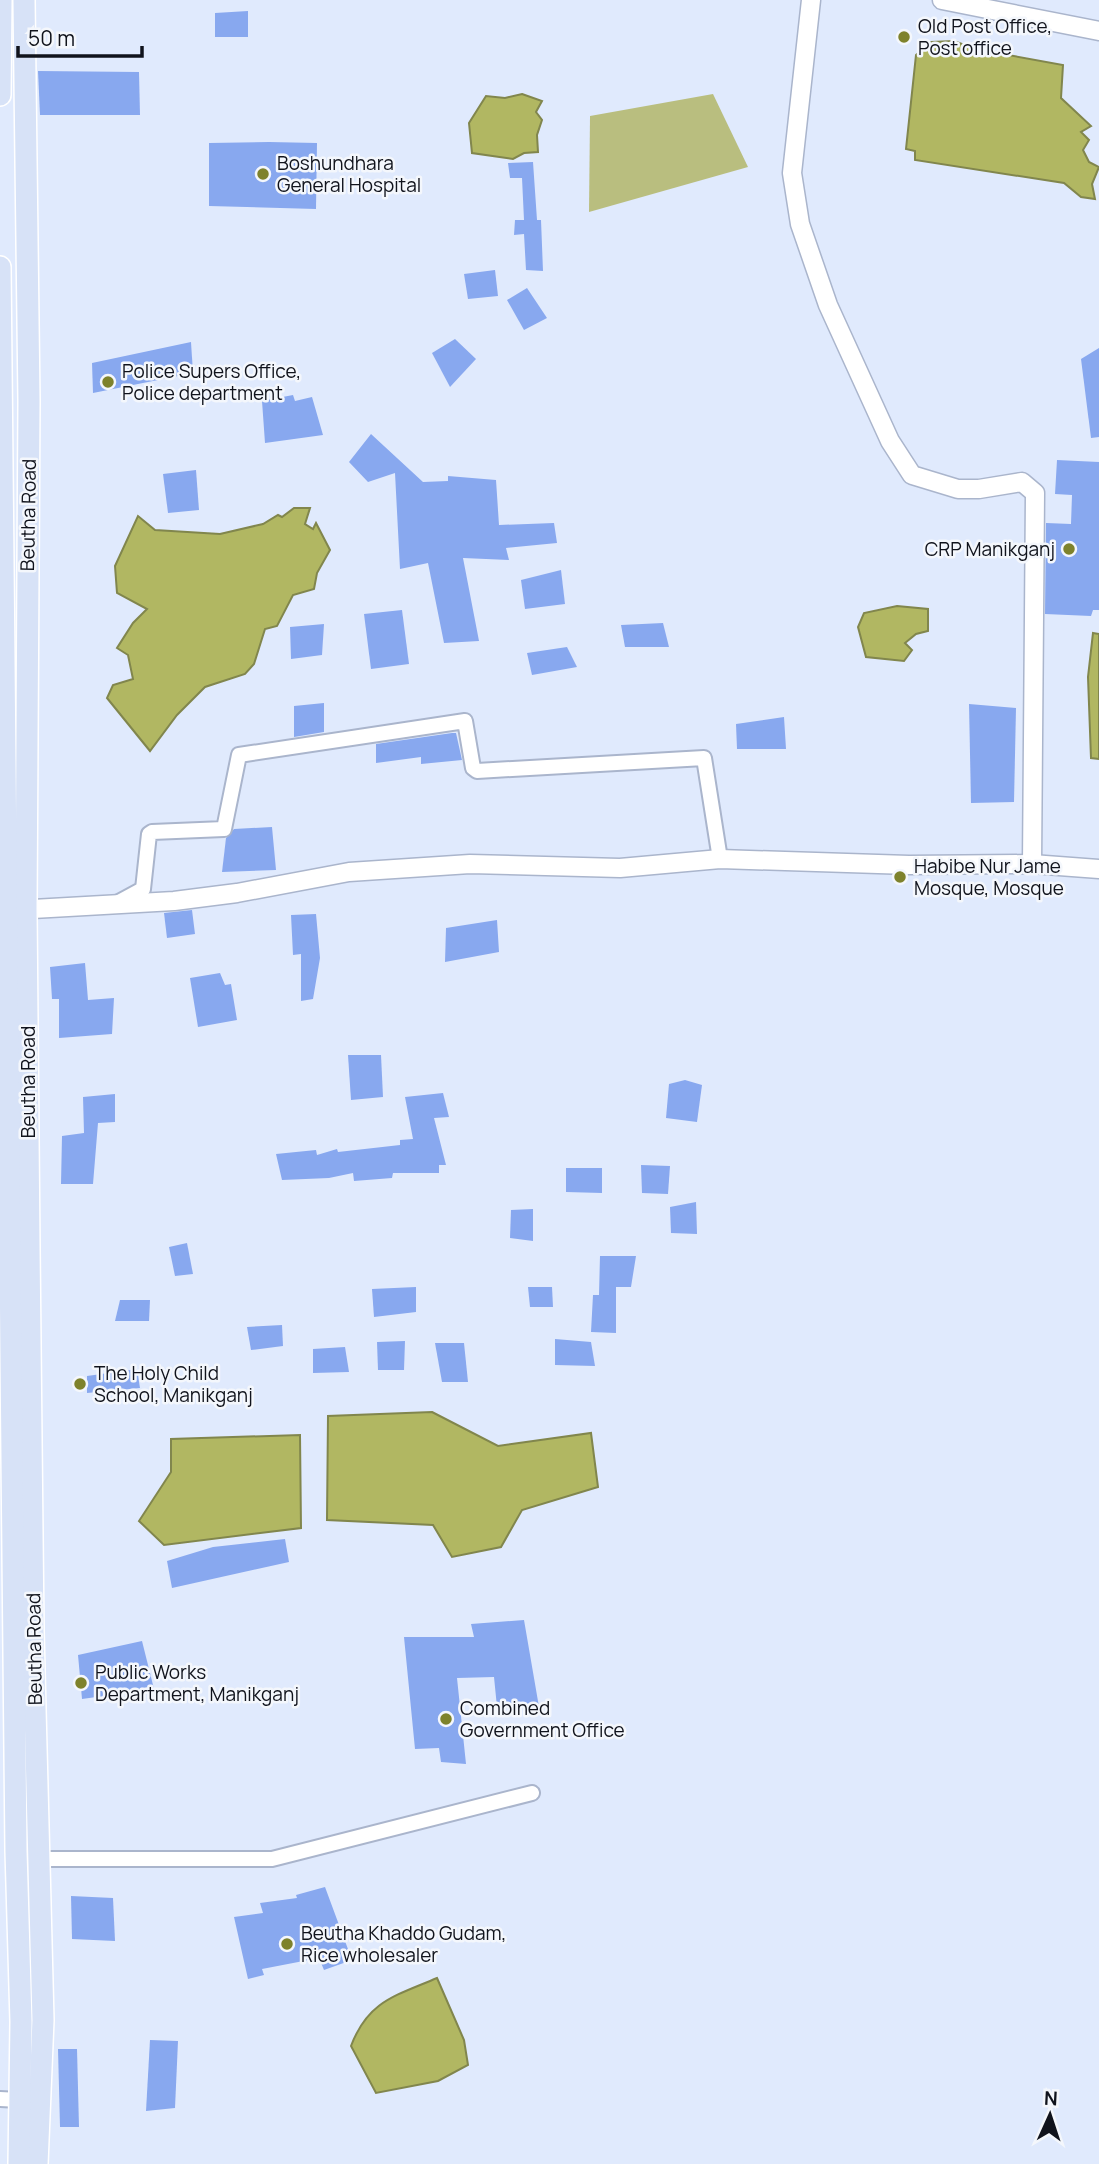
<svg xmlns="http://www.w3.org/2000/svg" width="1099" height="2164" font-family="Manrope,sans-serif">
	<style>
		.green { fill: #b9be7f }
		.water { fill: #b1b762; stroke: #81864d; stroke-width: 2 }
		.building { fill: #88a8ef }
		.lines { fill: none; stroke-linecap: round; stroke-linejoin: round }
		.minor-casing { stroke: #aab5cc; stroke-width: 18 }
		.tertiary-casing { stroke: #aab5cc; stroke-width: 21 }
		.primary-casing { stroke: #fff; stroke-width: 24 }
		.minor { stroke: #fff; stroke-width: 14 }
		.tertiary { stroke: #fff; stroke-width: 18 }
		.primary { stroke: #d7e2f7; stroke-width: 21 }
		.poi-dot { fill: #7e822c; stroke: #f4f7fc; stroke-width: 2.5 }
		.labels { text-anchor: middle; stroke-width: 5; stroke-linejoin: round; paint-order: stroke }
		.poi-label { font-size: 19px; fill: #10131c; stroke: #f4f7fc; text-anchor: start }
		.street-label { font-size: 19px; fill: #10131c; stroke: #f4f7fc }
	</style>
	<rect width="100%" height="100%" fill="#e0eafd"/>
	<!-- green -->
	<polygon class="green" points="713,94 748,167 589,212 590,116"/>
	<!-- water -->
	<g class="water">
		<polygon points="954,41 975,49 1063,65 1061,98 1091,126 1081,132 1089,140 1083,150 1089,162 1099,167 1092,184 1095,199 1081,197 1064,183 915,160 915,151 906,149 916,55 931,42"/>
		<polygon points="522,94 542,101 536,112 542,120 537,135 538,152 524,153 513,159 472,153 469,123 486,96 505,98"/>
		<polygon points="294,508 310,508 305,524 313,529 316,523 330,550 317,573 314,589 293,595 277,626 265,629 254,664 245,674 205,687 177,715 150,751 107,698 113,685 133,679 128,655 117,648 133,623 147,609 117,593 115,566 138,516 155,530 220,534 263,524 278,515 282,517"/>
		<polygon points="897,606 928,609 928,631 916,634 905,643 912,650 904,661 866,657 858,627 864,613"/>
		<polygon points="1093,633 1099,634 1099,759 1091,758 1088,677"/>
		<polygon points="432,1412 498,1446 591,1433 598,1487 522,1510 501,1547 452,1557 433,1525 327,1520 328,1416"/>
		<polygon points="300,1435 301,1528 164,1545 139,1521 171,1472 171,1439"/>
		<path d="M 437,1978 L 464,2040 L 468,2065 L 438,2081 L 376,2093 L 351,2046 C 368,2001 395,1996 437,1978 Z"/>
	</g>
	<!-- building -->
	<g class="building">
		<polygon points="248,11 248,37 215,37 215,13"/>
		<polygon points="38,71 139,72 140,115 40,115"/>
		<polygon points="269,142 317,143 316,209 209,206 209,143"/>
		<polygon points="533,162 537,220 541,220 543,271 526,270 524,234 514,235 515,220 524,220 522,178 510,178 508,163"/>
		<polygon points="495,270 498,296 468,299 464,274"/>
		<polygon points="527,288 547,318 524,330 507,300"/>
		<polygon points="455,339 476,359 450,387 432,353"/>
		<polygon points="191,342 193,373 93,393 92,363"/>
		<polygon points="1099,348 1099,437 1091,438 1081,359"/>
		<polygon points="293,395 295,401 312,397 323,435 265,443 262,401"/>
		<polygon points="371,434 423,482 448,481 448,476 496,480 499,525 554,523 557,543 506,548 509,560 463,558 479,641 444,643 428,563 400,569 395,473 368,482 349,462"/>
		<polygon points="1057,460 1099,462 1099,610 1093,610 1091,616 1045,614 1046,523 1071,524 1072,495 1055,494"/>
		<polygon points="196,470 199,510 168,513 163,474"/>
		<polygon points="561,570 565,604 525,609 521,580"/>
		<polygon points="402,610 409,664 371,669 364,614"/>
		<polygon points="663,623 669,647 625,647 621,625"/>
		<polygon points="324,624 322,655 291,659 290,627"/>
		<polygon points="567,647 577,667 532,675 527,653"/>
		<polygon points="324,703 324,732 294,737 294,706"/>
		<polygon points="969,704 1016,708 1014,802 971,803"/>
		<polygon points="784,717 786,749 737,749 736,724"/>
		<polygon points="452,733 456,733 462,760 421,764 421,757 376,763 376,744"/>
		<polygon points="272,827 276,870 222,872 226,838 234,829"/>
		<polygon points="192,910 195,934 167,938 164,913"/>
		<polygon points="316,914 320,958 313,999 301,1001 301,954 293,955 291,915"/>
		<polygon points="497,920 499,952 445,962 446,928"/>
		<polygon points="85,963 88,1000 114,998 112,1034 59,1038 59,999 52,999 50,967"/>
		<polygon points="220,973 225,985 231,984 237,1020 198,1027 190,978"/>
		<polygon points="348,1055 381,1055 383,1097 351,1100"/>
		<polygon points="685,1080 702,1085 697,1122 666,1118 669,1084"/>
		<polygon points="443,1093 449,1117 434,1118 446,1165 439,1165 439,1173 393,1173 392,1178 354,1181 353,1173 329,1178 282,1180 276,1154 316,1150 317,1155 337,1149 338,1152 400,1145 400,1140 413,1139 405,1097"/>
		<polygon points="115,1094 115,1122 98,1123 93,1184 61,1184 62,1136 84,1133 83,1097"/>
		<polygon points="641,1165 670,1166 668,1194 642,1193"/>
		<polygon points="566,1168 602,1168 602,1193 566,1192"/>
		<polygon points="696,1202 697,1234 671,1233 670,1207"/>
		<polygon points="533,1209 533,1241 510,1238 511,1210"/>
		<polygon points="187,1243 193,1274 175,1276 169,1247"/>
		<polygon points="600,1256 636,1256 631,1287 616,1287 616,1333 591,1332 593,1295 599,1295"/>
		<polygon points="416,1287 416,1312 374,1317 372,1289"/>
		<polygon points="528,1287 552,1287 553,1307 530,1307"/>
		<polygon points="120,1300 150,1300 149,1321 115,1321"/>
		<polygon points="282,1325 283,1346 251,1350 247,1327"/>
		<polygon points="555,1339 591,1342 595,1366 555,1365"/>
		<polygon points="405,1341 404,1370 378,1370 377,1342"/>
		<polygon points="435,1343 464,1343 468,1382 442,1382"/>
		<polygon points="345,1347 349,1372 313,1373 313,1349"/>
		<polygon points="137,1369 140,1388 87,1393 87,1376"/>
		<polygon points="285,1539 289,1562 172,1588 167,1561 213,1547"/>
		<polygon points="524,1620 539,1707 497,1707 494,1677 457,1678 466,1764 441,1762 439,1748 415,1749 404,1637 474,1637 471,1624"/>
		<polygon points="142,1641 154,1689 82,1699 78,1655"/>
		<polygon points="325,1887 352,1960 324,1970 319,1958 262,1969 264,1975 248,1979 234,1917 263,1913 260,1903 297,1898 296,1895"/>
		<polygon points="71,1896 113,1898 115,1941 72,1939"/>
		<polygon points="150,2040 178,2041 175,2108 146,2111"/>
		<polygon points="58,2049 77,2049 79,2127 60,2127"/>
	</g>
	<g class="lines">
		<!-- minor casing -->
		<g class="minor-casing">
			<g id="minor">
				<polyline points="119,902 143,889 149,834 152,832 224,829 239,755 465,721 473,768 477,771 704,758 720,859"/>
				<polyline points="39,1859 272,1859 532,1793"/>
				<polyline points="0,2099 19,2100"/>
			</g>
		</g>
		<!-- tertiary casing -->
		<g class="tertiary-casing">
			<g id="tertiary">
				<polyline points="811,0 792,173 800,224 828,305 890,441 912,475 958,489 979,489 1022,482 1035,493 1032,864"/>
				<polyline points="942,0 1099,31"/>
				<polyline points="15,910 174,901 237,893 349,872 470,864 620,868 720,859 909,865 1032,864 1099,869"/>
			</g>
		</g>
		<!-- primary casing -->
		<g class="primary-casing">
			<g id="primary">
				<polyline points="24,0 29,401 26,909 29,1248 33,1631 43,2020 37,2164"/>
				<polyline points="0,95 1,0"/>
				<polyline points="0,267 16,1851 21,2022 19,2164"/>
			</g>
		</g>
		<!-- minor -->
		<use href="#minor" class="minor"/>
		<!-- tertiary -->
		<use href="#tertiary" class="tertiary"/>
		<!-- primary -->
		<use href="#primary" class="primary"/>
	</g>
	<!-- markers -->
	<g class="poi-dot">
		<circle cx="904" cy="37" r="7"/>
		<circle cx="263" cy="174" r="7"/>
		<circle cx="108" cy="382" r="7"/>
		<circle cx="1069" cy="549" r="7"/>
		<circle cx="900" cy="877" r="7"/>
		<circle cx="80" cy="1384" r="7"/>
		<circle cx="81" cy="1683" r="7"/>
		<circle cx="446" cy="1719" r="7"/>
		<circle cx="287" cy="1944" r="7"/>
	</g>
	<g class="labels">
		<!-- poi labels -->
		<g class="poi-label">
			<text x="918" y="33">Old Post Office,<tspan x="918" dy="22">Post office</tspan></text>
			<text x="277" y="170">Boshundhara<tspan x="277" dy="22">General Hospital</tspan></text>
			<text x="122" y="378">Police Supers Office,<tspan x="122" dy="22">Police department</tspan></text>
			<text x="1055" y="556" text-anchor="end">CRP Manikganj</text>
			<text x="914" y="873">Habibe Nur Jame<tspan x="914" dy="22">Mosque, Mosque</tspan></text>
			<text x="94" y="1380">The Holy Child<tspan x="94" dy="22">School, Manikganj</tspan></text>
			<text x="95" y="1679">Public Works<tspan x="95" dy="22">Department, Manikganj</tspan></text>
			<text x="460" y="1715">Combined<tspan x="460" dy="22">Government Office</tspan></text>
			<text x="301" y="1940">Beutha Khaddo Gudam,<tspan x="301" dy="22">Rice wholesaler</tspan></text>
		</g>
		<!-- street labels -->
		<g class="street-label">
			<text transform="translate(28 515) rotate(-89)" y="7">Beutha Road</text>
			<text transform="translate(28 1082) rotate(-90)" y="7">Beutha Road</text>
			<text transform="translate(34 1649) rotate(-91)" y="7">Beutha Road</text>
		</g>
	</g>
	<!-- north arrow -->
	<g transform="translate(1050 2115) rotate(3)" stroke="#f4f7fc" stroke-width="5" paint-order="stroke">
	<path d="M0-5L12 26L0 18L-12 26Z" fill="#10131c"/>
	<text y="-10" font-size="19" font-weight="bold" text-anchor="middle" fill="#10131c">N</text>
	</g>
	<!-- scale -->
	<path d="M18 46v10h124v-10" fill="none" stroke="#10131c" stroke-width="3.5"/>
	<text x="28" y="46" font-size="21" fill="#10131c" stroke="#f4f7fc" stroke-width="5" paint-order="stroke">50 m</text>
</svg>
